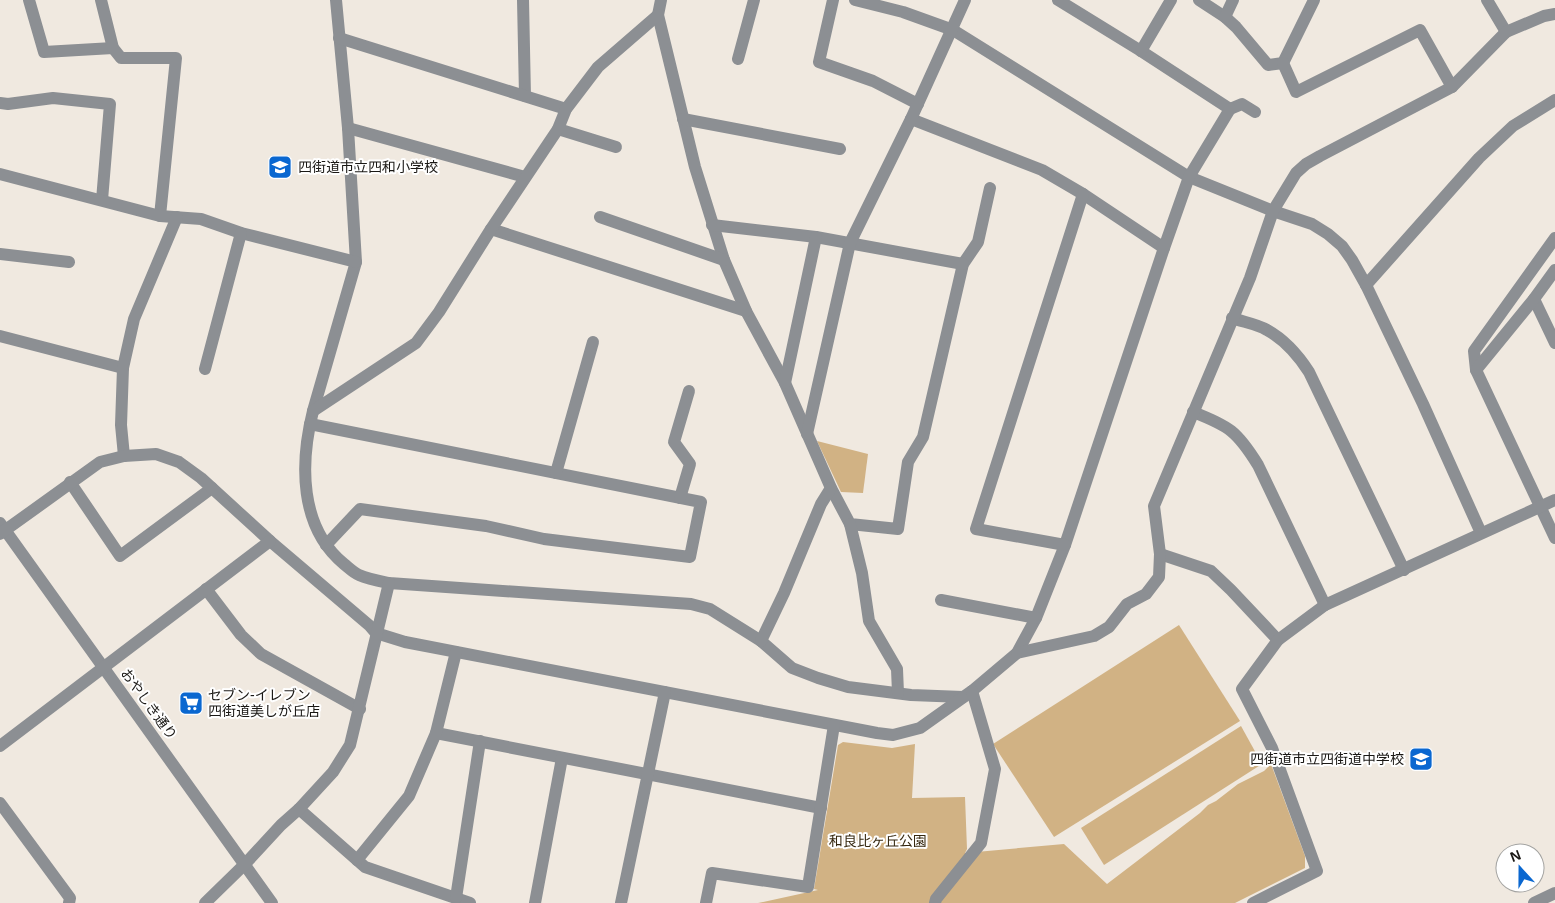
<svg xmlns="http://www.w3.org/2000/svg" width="1555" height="903" font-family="Arial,'Noto Sans JP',sans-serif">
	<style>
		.green { fill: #d1b284 }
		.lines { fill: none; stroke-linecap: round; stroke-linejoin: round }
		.minor { stroke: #8c8f93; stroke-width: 12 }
		.labels { text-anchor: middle; stroke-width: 4; stroke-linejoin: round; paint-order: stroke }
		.poi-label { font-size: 14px; fill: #1a1815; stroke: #fff; text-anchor: start }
		.street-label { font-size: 14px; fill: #1a1815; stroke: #fff }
		.park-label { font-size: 14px; fill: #362810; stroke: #fff }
	</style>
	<rect width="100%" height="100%" fill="#f0e9e0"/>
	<!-- green -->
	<g class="green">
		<polygon points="817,441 868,454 863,493 841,492"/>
		<polygon points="1179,625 1240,721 1054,837 993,744"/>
		<polygon points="1241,726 1262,764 1104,865 1081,828"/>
		<polygon points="843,742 892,748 915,744 912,798 965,797 967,849 965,853 1064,844 1107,884 1200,813 1208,805 1216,801 1238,784 1264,771 1271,764 1305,856 1305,868 1235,903 758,903 818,890 814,889 838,745"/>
	</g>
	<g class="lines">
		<!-- minor -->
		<g class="minor">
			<polyline points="29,0 44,52 113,48"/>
			<polyline points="101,0 113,48 121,58 176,58 160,216"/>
			<path d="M 336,0 L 348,128 L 356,262 L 313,411 C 300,463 299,527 344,564 C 349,568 354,573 359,575 C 368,579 379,581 389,583 L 691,604 L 710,609 L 761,641 L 792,668 L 818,678 L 848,687 L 911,695 L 963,697"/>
			<polyline points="523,0 525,96"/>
			<polyline points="661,0 658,15 695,167 724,260 746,311 785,383 831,488 850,524 898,529 908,462 923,437 963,264 978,242 990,188"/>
			<polyline points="833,0 819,62 873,81 918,104"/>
			<polyline points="855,0 903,12 953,30 1189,177 1273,211 1312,224 1328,234 1342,246 1352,260 1366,285 1423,404 1481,533"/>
			<polyline points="1058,0 1141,51 1230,109 1242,104 1255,112"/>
			<polyline points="1199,0 1225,17 1236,27 1268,65 1283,63 1314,0"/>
			<polyline points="1487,0 1506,32"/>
			<polyline points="1225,17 1233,0"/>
			<polyline points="339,38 566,109"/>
			<polyline points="1141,51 1171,0"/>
			<polyline points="738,59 754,0"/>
			<polyline points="1283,63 1296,92 1420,30 1452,87"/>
			<polyline points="0,103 8,104 53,98 110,104 102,200"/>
			<polyline points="683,119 840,149"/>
			<polyline points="911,119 1042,170 1083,194 1164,248"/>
			<polyline points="348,128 525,177"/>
			<polyline points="558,129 616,147"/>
			<polyline points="0,174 160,216 201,219 241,233 356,262"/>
			<polyline points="600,217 724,260"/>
			<polyline points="712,225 816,237 963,264"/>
			<polyline points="491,229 746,311"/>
			<polyline points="1555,238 1474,351 1476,370 1555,538"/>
			<polyline points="0,254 69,262"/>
			<polyline points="1366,285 1479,158 1513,126 1555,100"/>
			<polyline points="1534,299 1555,343"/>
			<path d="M 1232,318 C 1243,322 1257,324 1267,330 C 1285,340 1298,355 1309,372 L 1404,570"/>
			<polyline points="0,336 123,368"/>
			<polyline points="205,369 241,233"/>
			<polyline points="1476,370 1534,299 1555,270"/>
			<polyline points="785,383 816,237"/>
			<polyline points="313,411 416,343 439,312 491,229 558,129 566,109 598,67 658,15"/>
			<path d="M 1193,412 C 1229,426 1237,431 1258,465 L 1325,605"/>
			<polyline points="310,424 701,502 690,557 544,539 486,526 360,509 326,545"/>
			<polyline points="807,434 850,243 911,119 965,0"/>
			<polyline points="124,456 121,425 123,368 134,319 177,217"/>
			<polyline points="556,473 593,342"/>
			<polyline points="70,482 120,556 212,488"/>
			<polyline points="680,498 690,464 674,442 689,391"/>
			<polyline points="0,523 272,903"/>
			<polyline points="850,524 862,573 869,621 897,669 898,693"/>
			<polyline points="0,534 100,462 124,456 156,454 179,462 201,478 270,541 370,626 376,633 405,642 877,733 893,735 920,728 972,691 1017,653 1036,618 1065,545 1164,248 1189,177 1230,109"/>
			<polyline points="1065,545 976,529 1083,194"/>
			<polyline points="1160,554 1211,571 1231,590 1278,640"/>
			<polyline points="206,589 241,635 261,654 360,709"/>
			<polyline points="941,600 1036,618"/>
			<polyline points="761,641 784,593 821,504 831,488"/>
			<polyline points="1017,653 1094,636 1109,627 1127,604 1146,594 1159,577 1160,554 1154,506 1250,278 1273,211 1296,173 1306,164 1320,156 1452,87 1506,32 1544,16 1555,14"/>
			<polyline points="436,733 821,808"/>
			<polyline points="0,746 270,541"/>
			<polyline points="0,803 70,898 69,903"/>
			<polyline points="299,809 365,867 470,903"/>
			<polyline points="357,860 409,796 436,733 456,652"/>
			<polyline points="456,898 480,741"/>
			<polyline points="205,903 245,864 281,825 299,809 333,772 350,745 389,583"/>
			<polyline points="535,903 562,758"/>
			<polyline points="621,903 665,692"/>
			<polyline points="706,903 712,873 808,887 834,725"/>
			<polyline points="935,903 936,899 981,843 995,769 972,691"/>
			<polyline points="1253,903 1317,871 1272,748 1242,689 1278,640 1325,605 1555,500"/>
			<polyline points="1534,903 1555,893"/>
		</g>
	</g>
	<!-- icons -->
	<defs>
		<g id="school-square" transform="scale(1.25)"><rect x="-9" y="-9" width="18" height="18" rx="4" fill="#0a67d0" stroke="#fff"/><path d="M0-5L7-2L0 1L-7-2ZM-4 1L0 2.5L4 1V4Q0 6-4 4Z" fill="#fff"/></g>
		<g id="supermarket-square" transform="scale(1.25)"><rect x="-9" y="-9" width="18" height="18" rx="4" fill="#0a67d0" stroke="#fff"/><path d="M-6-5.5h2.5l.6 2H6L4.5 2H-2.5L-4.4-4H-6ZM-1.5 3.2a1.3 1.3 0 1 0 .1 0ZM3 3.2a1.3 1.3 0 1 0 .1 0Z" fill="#fff"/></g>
	</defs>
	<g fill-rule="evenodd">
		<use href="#school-square" x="280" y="167"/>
		<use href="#supermarket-square" x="191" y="703"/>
		<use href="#school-square" x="1421" y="759"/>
	</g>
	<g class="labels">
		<!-- poi labels -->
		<g class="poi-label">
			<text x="298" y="172">四街道市立四和小学校</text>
			<text x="208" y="700">セブン-イレブン<tspan x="208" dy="16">四街道美しが丘店</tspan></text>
			<text x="1404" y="764" text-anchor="end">四街道市立四街道中学校</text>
		</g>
		<!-- street labels -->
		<g class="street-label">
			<text transform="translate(149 704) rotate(54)" y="5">おやしき通り</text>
		</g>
		<!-- park labels -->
		<g class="park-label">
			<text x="878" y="846">和良比ヶ丘公園</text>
		</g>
	</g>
	<!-- north arrow -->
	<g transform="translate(1520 868) rotate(339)"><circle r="24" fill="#ffffff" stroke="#a3a3a1"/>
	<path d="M0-4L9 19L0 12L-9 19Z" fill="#0a67d0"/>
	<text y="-8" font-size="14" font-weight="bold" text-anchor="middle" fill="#1a1815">N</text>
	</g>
</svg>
